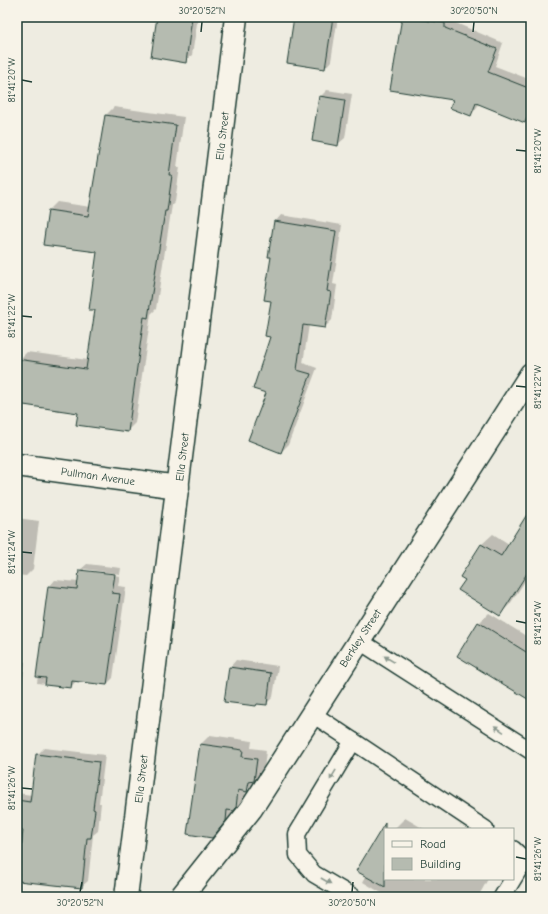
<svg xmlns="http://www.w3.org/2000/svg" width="548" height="914" font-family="'Comic Neue',sans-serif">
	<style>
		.shadow { fill: #0003; fill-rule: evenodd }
		.building { fill: #b5bbb0; stroke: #1f3d34 }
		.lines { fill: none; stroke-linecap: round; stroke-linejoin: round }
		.lane-casing { stroke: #1f3d34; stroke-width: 19 }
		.street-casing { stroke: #1f3d34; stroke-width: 25 }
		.lane { stroke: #f7f3e8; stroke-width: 16 }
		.street { stroke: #f7f3e8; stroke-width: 22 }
		.oneway { fill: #8b988e }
		.ticks { fill: none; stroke: #1f3d34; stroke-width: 1.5 }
		.labels { text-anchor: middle; stroke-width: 4; stroke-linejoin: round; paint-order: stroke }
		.street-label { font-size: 11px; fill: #1f3d34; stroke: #f7f3e8 }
		.neatline { fill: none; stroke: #1f3d34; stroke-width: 1.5 }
		.ticks-label { font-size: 10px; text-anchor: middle; fill: #1f3d34 }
	</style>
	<rect width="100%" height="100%" fill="#eeece1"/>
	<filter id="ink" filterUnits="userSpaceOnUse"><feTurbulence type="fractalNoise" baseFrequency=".025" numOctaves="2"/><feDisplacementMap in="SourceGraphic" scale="8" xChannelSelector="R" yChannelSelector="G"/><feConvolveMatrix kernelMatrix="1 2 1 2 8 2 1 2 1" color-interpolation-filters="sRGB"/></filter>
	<g filter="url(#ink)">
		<!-- shadow -->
		<g class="shadow">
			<polygon points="158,17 198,17 192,55 185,61"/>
			<polygon points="295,17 338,17 331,61 325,68"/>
			<polygon points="403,17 452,17 451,21 503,43 495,66 531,80 531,115 525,121 480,103 471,115 454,99 392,89"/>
			<polygon points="327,90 352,94 345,138 338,144 320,97"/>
			<polygon points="114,107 184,117 177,167 180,167 175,202 172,205 156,309 151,314 135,423 127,431 79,412 17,403 19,360 27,352 88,360 96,310 98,251 49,210 57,202 91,207 106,115"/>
			<polygon points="281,215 342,225 333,284 337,285 332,320 325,327 309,325 303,363 317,368 288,445 281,452 268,393 275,222"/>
			<polygon points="531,510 531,572 510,604 499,615 466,580 482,544 493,534 509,544"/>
			<polygon points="17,518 39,521 33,569 26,576 17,575"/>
			<path d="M 87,564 L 121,568 L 118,586 L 126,587 L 113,678 L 107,684 L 77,680 L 71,687 L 37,683 L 49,587 L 55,580 L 79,582 L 80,570 ZM 84,569 L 120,574 L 120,576 L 84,571 Z"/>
			<polygon points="489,613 531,639 531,700 479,623"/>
			<polygon points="236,660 278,666 273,697 266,704 258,703 256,705 230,667"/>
			<polygon points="17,661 25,662 20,703 17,706"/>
			<polygon points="210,735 252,741 251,748 266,750 264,770 258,776 257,781 246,790 245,798 212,837 201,744"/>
			<polygon points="44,748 105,755 99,803 101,803 98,831 93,835 88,881 81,887 24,829 17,828 17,793 32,795 37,755"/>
			<polygon points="405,818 424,829 394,829"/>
			<polygon points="385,840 385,879 488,879 478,897 388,897 363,882"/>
		</g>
		<!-- building -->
		<g class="building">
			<polygon points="157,17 192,17 186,63 151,57"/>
			<polygon points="294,17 333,17 325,69 287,63"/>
			<polygon points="402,17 445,23 445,28 497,49 488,72 531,89 531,107 525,123 476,103 471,116 450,108 453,100 390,90"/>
			<polygon points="319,96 345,100 338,146 312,141"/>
			<polygon points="105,115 176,125 169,175 172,175 167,211 165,211 148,318 144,317 128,432 76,425 78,413 17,404 17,359 86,369 95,310 89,310 97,252 43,245 48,210 88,216"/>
			<polygon points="274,221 336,231 327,291 331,292 325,328 303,325 297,370 311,374 281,453 248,440 266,393 253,389 270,337 265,336 271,301 264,300 271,257 268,257"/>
			<polygon points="531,508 531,567 500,616 458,590 465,580 460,577 481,544 501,556"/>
			<polygon points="79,570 115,574 112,593 120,594 107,685 72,681 71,688 45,685 46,678 36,677 48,586 77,589"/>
			<polygon points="478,622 531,655 531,701 457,656"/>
			<polygon points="229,667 271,673 267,705 257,704 256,706 224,702"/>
			<polygon points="200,744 243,750 242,757 257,759 254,781 249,782 247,792 238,790 236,808 234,811 227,810 226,821 212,838 187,834"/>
			<polygon points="36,754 99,762 93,809 95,810 91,838 87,838 82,888 18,881 23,830 17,829 17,800 30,802"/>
			<polygon points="385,823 385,887 356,871"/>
		</g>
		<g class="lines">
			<!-- lane casing -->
			<g class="lane-casing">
				<g id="lane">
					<polyline points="358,640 531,751"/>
					<polyline points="311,713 485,829"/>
					<polyline points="353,741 297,834 298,855 314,874 353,897"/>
					<polyline points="513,849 531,866"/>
					<polyline points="502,897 524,861"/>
				</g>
			</g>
			<!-- street casing -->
			<g class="street-casing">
				<g id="street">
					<polyline points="17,465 178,487"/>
					<polyline points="126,897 236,17"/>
					<polyline points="181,897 251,809 531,374"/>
				</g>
			</g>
			<!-- lane -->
			<use href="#lane" class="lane"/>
			<!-- street -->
			<use href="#street" class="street"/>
		</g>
		<!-- one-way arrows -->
		<defs><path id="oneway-solid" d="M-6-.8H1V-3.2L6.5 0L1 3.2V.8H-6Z"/></defs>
		<g class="oneway">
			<use href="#oneway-solid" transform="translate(389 659) rotate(-148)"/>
			<use href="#oneway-solid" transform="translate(499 729) rotate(-146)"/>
			<use href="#oneway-solid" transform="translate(333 775) rotate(121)"/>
			<use href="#oneway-solid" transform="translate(326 881) rotate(30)"/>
		</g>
	</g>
	<!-- ticks -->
	<path class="ticks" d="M 201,32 L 202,22M 473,32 L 474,22M 22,80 L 32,82M 516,150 L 526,151M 22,316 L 32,317M 516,386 L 526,387M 22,552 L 32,553M 516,621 L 526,623M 22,788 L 32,789M 516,857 L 526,859M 80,892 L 82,882M 352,892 L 353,882"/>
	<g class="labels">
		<!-- street labels -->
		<g class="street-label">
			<text transform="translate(222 136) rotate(-83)" y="4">Ella Street</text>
			<text transform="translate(182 457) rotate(-83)" y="4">Ella Street</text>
			<text transform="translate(98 476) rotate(8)" y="4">Pullman Avenue</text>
			<text transform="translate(360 638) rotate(-57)" y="4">Berkley Street</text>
			<text transform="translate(141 779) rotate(-83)" y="4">Ella Street</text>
		</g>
	</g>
	<!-- margin -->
	<rect width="548" height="914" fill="none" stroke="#f7f3e8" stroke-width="44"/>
	<!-- legend -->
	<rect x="384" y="828" width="130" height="52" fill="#f7f3e8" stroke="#a1aaa0"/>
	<rect x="392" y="841" width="20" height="6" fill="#f7f3e8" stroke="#a1aaa0"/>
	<text x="420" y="848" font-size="12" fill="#1f3d34">Road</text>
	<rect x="392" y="858" width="20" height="12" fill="#b5bbb0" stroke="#a1aaa0"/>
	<text x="420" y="868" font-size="12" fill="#1f3d34">Building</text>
	<rect x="22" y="22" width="504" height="870" class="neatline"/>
	<g class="ticks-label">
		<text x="202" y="14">30°20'52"N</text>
		<text x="474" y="14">30°20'50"N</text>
		<text transform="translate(11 80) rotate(-90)" y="4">81°41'20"W</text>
		<text transform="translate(537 151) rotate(-90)" y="4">81°41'20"W</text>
		<text transform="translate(11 316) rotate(-90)" y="4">81°41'22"W</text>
		<text transform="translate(537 387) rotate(-90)" y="4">81°41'22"W</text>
		<text transform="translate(11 552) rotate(-90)" y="4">81°41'24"W</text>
		<text transform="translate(537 623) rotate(-90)" y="4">81°41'24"W</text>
		<text transform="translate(11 788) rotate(-90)" y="4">81°41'26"W</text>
		<text transform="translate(537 859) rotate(-90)" y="4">81°41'26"W</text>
		<text x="80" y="906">30°20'52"N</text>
		<text x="352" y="906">30°20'50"N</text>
	</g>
</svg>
